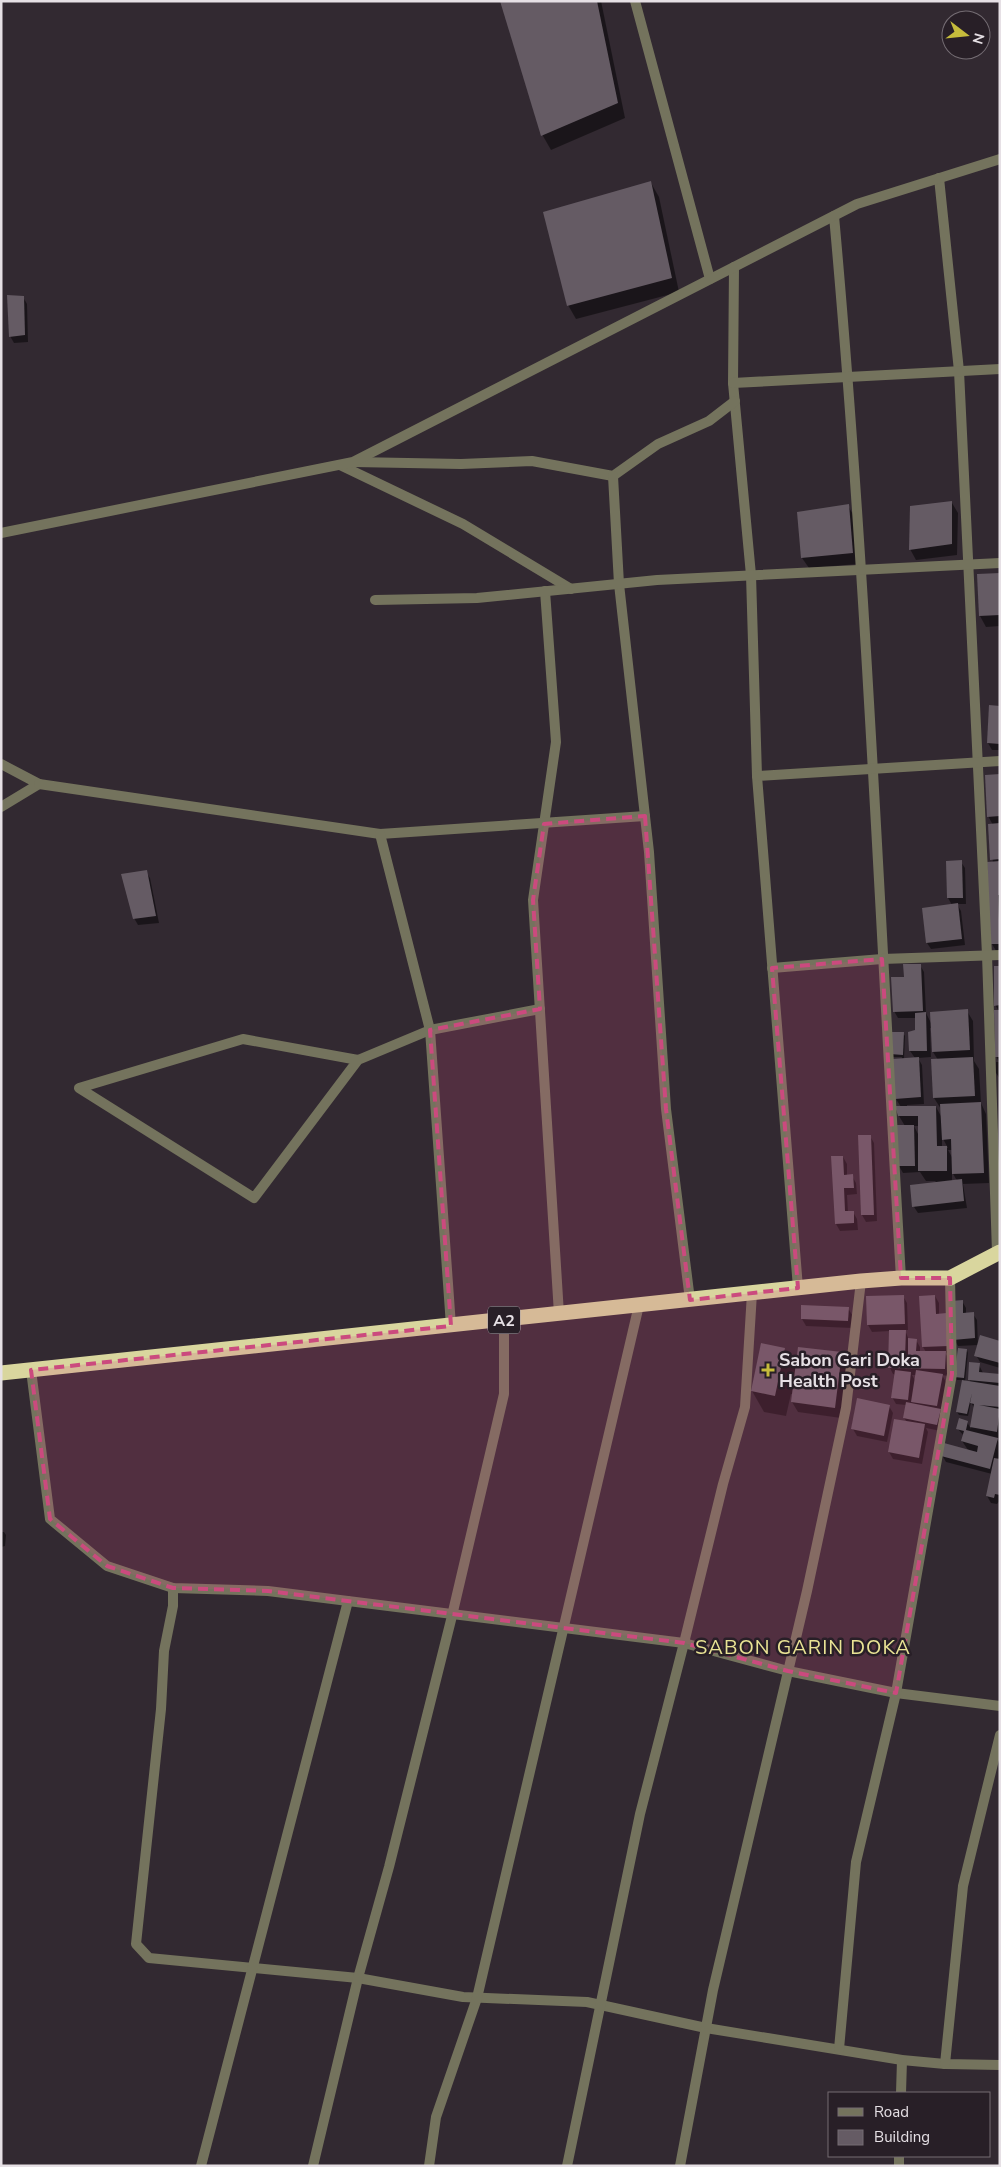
<svg xmlns="http://www.w3.org/2000/svg" width="1001" height="2167" font-family="'Nunito Sans',sans-serif">
	<style>
		.shadow { fill: #0007; fill-rule: evenodd }
		.building { fill: #655b64 }
		.lines { fill: none; stroke-linecap: round; stroke-linejoin: round }
		.street { stroke: #74735d; stroke-width: 10 }
		.highway { stroke: #d9d69e; stroke-width: 15 }
		.marked { fill: #cb4a7e; fill-opacity: 0.2; stroke: #cb4a7e; stroke-width: 4; stroke-dasharray: 10 6; stroke-linejoin: round }
		.poi-dot { fill: #c6bc3c; stroke: #281f27; stroke-width: 2 }
		.labels { text-anchor: middle; stroke-width: 5; stroke-linejoin: round; paint-order: stroke }
		.shield { fill: #281f27; stroke: #ada6ac; stroke-width: 1 }
		.shield-label { font-size: 16px; font-weight: bold; fill: #e6e0e5 }
		.poi-label { font-size: 18px; font-weight: bold; fill: #e6e0e5; stroke: #281f27; text-anchor: start }
		.quarter-label { font-size: 20px; letter-spacing: 1px; fill: #eae495; stroke: #281f27 }
	</style>
	<rect width="100%" height="100%" fill="#322931"/>
	<!-- shadow -->
	<g class="shadow">
		<polygon points="502,1 601,1 625,118 551,150 543,136"/>
		<polygon points="651,183 659,197 679,292 576,319 568,305"/>
		<polygon points="23,297 27,304 28,342 14,343 10,336"/>
		<polygon points="952,503 958,513 957,555 916,560 910,549"/>
		<polygon points="848,506 854,516 858,564 809,568 802,558"/>
		<polygon points="1000,574 1000,626 986,627 980,616 978,575"/>
		<polygon points="1000,707 1000,750 992,750 988,743"/>
		<polygon points="1000,775 1000,954 998,954 992,944 993,825 988,816"/>
		<polygon points="961,862 965,868 966,904 957,904 961,911 965,945 931,949 927,943 952,905 948,898"/>
		<polygon points="146,872 150,878 159,923 138,925 134,918"/>
		<path d="M 920,965 L 924,972 L 926,1013 L 932,1025 L 967,1011 L 973,1021 L 974,1061 L 979,1069 L 981,1103 L 986,1114 L 989,1183 L 963,1184 L 967,1208 L 918,1213 L 914,1207 L 936,1181 L 926,1181 L 920,1172 L 903,1173 L 899,1166 L 905,1126 L 899,1116 L 901,1107 L 896,1099 L 902,1057 L 893,1057 L 891,1054 L 903,1033 L 905,1036 L 904,1059 L 915,1058 L 910,1051 L 916,1031 L 916,1018 L 898,1018 L 894,1011 L 905,978 ZM 930,1028 L 932,1028 L 933,1052 L 938,1060 L 932,1060 L 934,1098 L 941,1109 L 942,1118 L 936,1107 L 907,1107 L 907,1105 L 924,1104 L 922,1065 L 918,1058 L 931,1057 ZM 914,1126 L 919,1126 L 919,1136 ZM 942,1137 L 948,1148 L 942,1148 ZM 948,1150 L 952,1150 L 953,1159 ZM 952,1172 L 956,1179 L 958,1181 L 952,1182 Z"/>
		<polygon points="1000,967 1000,1079 996,1073 996,1062 999,1062 996,1056 999,1011 995,1005"/>
		<polygon points="870,1136 874,1143 877,1221 866,1222 862,1215"/>
		<polygon points="843,1157 847,1164 847,1176 852,1176 856,1183 857,1194 847,1195 848,1212 853,1212 857,1219 858,1230 840,1231 836,1224 832,1158"/>
		<path d="M 903,1296 L 907,1303 L 908,1330 L 905,1330 L 909,1340 L 916,1340 L 920,1347 L 920,1352 L 926,1352 L 923,1347 L 935,1296 L 939,1303 L 939,1315 L 952,1352 L 945,1353 L 949,1359 L 948,1376 L 942,1375 L 946,1382 L 941,1431 L 926,1428 L 928,1432 L 922,1464 L 893,1459 L 889,1452 L 907,1422 L 904,1418 L 906,1405 L 896,1404 L 892,1397 L 896,1375 L 893,1374 L 890,1368 L 890,1331 L 872,1332 L 868,1325 ZM 912,1375 L 917,1375 L 916,1382 Z"/>
		<polygon points="962,1301 966,1308 966,1314 973,1314 977,1320 978,1345 958,1346 954,1339"/>
		<polygon points="848,1308 852,1315 852,1328 806,1326 802,1319"/>
		<polygon points="1000,1342 1000,1368 980,1362 976,1355"/>
		<polygon points="784,1350 796,1370 842,1353 848,1364 841,1418 798,1412 792,1402 793,1394 791,1394 786,1416 764,1412 752,1391"/>
		<polygon points="967,1350 968,1353 965,1382 971,1383 969,1379 979,1365 983,1373 1000,1375 1000,1438 996,1438 1000,1444 1000,1455 998,1460 1000,1460 1000,1500 997,1504 991,1503 987,1496 992,1474 946,1462 942,1455 968,1450 962,1441 964,1436 957,1428 967,1422 971,1429 974,1408 971,1402 968,1416 959,1415 957,1412 963,1380 957,1380 955,1377"/>
		<polygon points="889,1406 893,1413 887,1442 857,1436 853,1429"/>
		<polygon points="1,1532 4,1532 6,1535 5,1546 1,1547"/>
	</g>
	<!-- building -->
	<g class="building">
		<polygon points="500,1 597,1 618,103 541,136"/>
		<polygon points="651,181 672,278 567,306 543,212"/>
		<polygon points="7,295 24,296 25,335 9,337"/>
		<polygon points="952,501 952,544 909,550 910,506"/>
		<polygon points="849,504 853,553 801,558 797,512"/>
		<polygon points="1000,573 1000,615 979,616 977,574"/>
		<polygon points="989,705 1000,706 1000,744 987,743"/>
		<polygon points="1000,774 1000,816 987,817 985,775"/>
		<polygon points="1000,823 1000,859 990,860 988,824"/>
		<polygon points="962,860 963,898 947,898 946,861"/>
		<polygon points="1000,861 1000,895 998,895 1000,944 990,944 987,862"/>
		<polygon points="147,870 156,916 133,919 121,874"/>
		<polygon points="958,903 962,939 926,943 922,908"/>
		<polygon points="903,964 921,964 923,1011 893,1012 891,977 904,977"/>
		<polygon points="994,966 1000,966 1000,1005 994,1006"/>
		<polygon points="968,1009 970,1050 932,1052 930,1012"/>
		<polygon points="994,1010 1000,1010 1000,1057 995,1057"/>
		<polygon points="926,1012 927,1051 909,1051 908,1032 915,1030 915,1013"/>
		<polygon points="890,1032 904,1032 903,1055 890,1054"/>
		<polygon points="919,1057 921,1097 895,1099 892,1059"/>
		<polygon points="973,1057 975,1096 933,1098 931,1059"/>
		<polygon points="981,1102 984,1173 952,1174 951,1139 942,1140 940,1104"/>
		<polygon points="895,1106 936,1106 937,1146 947,1146 947,1171 918,1171 918,1116 898,1116"/>
		<polygon points="896,1125 914,1125 915,1166 897,1166"/>
		<polygon points="858,1135 871,1135 874,1215 861,1215"/>
		<polygon points="831,1156 843,1156 844,1175 853,1174 854,1188 844,1188 845,1211 854,1211 854,1223 835,1224"/>
		<polygon points="962,1179 964,1201 912,1207 910,1185"/>
		<polygon points="904,1295 905,1324 867,1325 866,1296"/>
		<polygon points="935,1295 936,1314 947,1313 949,1346 922,1347 919,1296"/>
		<polygon points="963,1300 963,1313 974,1312 975,1338 953,1340 951,1301"/>
		<polygon points="801,1305 849,1307 848,1321 801,1319"/>
		<polygon points="889,1330 906,1330 905,1358 908,1358 908,1338 917,1339 916,1351 946,1351 945,1369 888,1368"/>
		<polygon points="980,1335 1000,1341 1000,1363 974,1356"/>
		<polygon points="761,1343 785,1348 775,1396 751,1391"/>
		<polygon points="798,1347 842,1352 835,1408 791,1402"/>
		<polygon points="958,1348 967,1349 964,1378 954,1377"/>
		<polygon points="969,1362 980,1363 979,1372 1000,1374 1000,1383 968,1380"/>
		<polygon points="895,1370 911,1372 908,1400 891,1398"/>
		<polygon points="916,1370 943,1374 937,1406 911,1402"/>
		<polygon points="962,1380 1000,1386 1000,1407 979,1405 1000,1409 997,1432 970,1427 974,1404 970,1403 972,1393 967,1414 956,1412"/>
		<polygon points="857,1398 890,1405 884,1436 851,1429"/>
		<polygon points="906,1402 941,1409 937,1425 903,1418"/>
		<polygon points="959,1418 968,1421 966,1430 998,1438 990,1469 941,1456 944,1443 977,1452 978,1446 961,1441 964,1431 956,1429"/>
		<polygon points="894,1419 925,1424 919,1458 888,1452"/>
		<polygon points="994,1458 1000,1459 1000,1495 995,1494 994,1498 986,1496"/>
	</g>
	<g class="lines">
		<!-- street -->
		<g class="street">
			<polyline points="635,1 710,279"/>
			<polyline points="939,178 959,371 987,955 997,1252"/>
			<path d="M 834,216 C 866,569 880,924 901,1278"/>
			<polyline points="734,267 733,383 751,575 757,776 798,1288"/>
			<polyline points="733,383 1000,369"/>
			<polyline points="354,462 461,464 532,461 613,476 658,444 709,421 735,401"/>
			<polyline points="340,465 463,524 571,589"/>
			<polyline points="613,476 619,584 649,852 666,1109 690,1300"/>
			<polyline points="1,533 353,462 857,204 1000,159"/>
			<polyline points="545,591 556,742 533,900 559,1314"/>
			<polyline points="375,600 477,598 657,580 1000,563"/>
			<polyline points="1,764 39,784 1,807"/>
			<polyline points="757,776 1000,761"/>
			<polyline points="39,784 380,834 645,816"/>
			<polyline points="380,834 430,1030 451,1326"/>
			<polyline points="772,968 882,959 1000,955"/>
			<polyline points="358,1060 243,1039 79,1088 254,1198 358,1060 430,1030 540,1009"/>
			<polyline points="31,1370 50,1519 107,1566 173,1588 268,1591 684,1643 788,1671 896,1693 1000,1706"/>
			<polyline points="173,1588 173,1606 164,1651 161,1709 136,1944 149,1958 358,1978 463,1997 587,2002 706,2028 902,2060 945,2064 1000,2065"/>
			<polyline points="839,2049 856,1862 896,1693 952,1374 950,1278"/>
			<polyline points="945,2064 963,1886 1000,1735"/>
			<polyline points="901,2093 902,2060"/>
			<polyline points="201,2166 348,1601"/>
			<polyline points="313,2166 358,1978 389,1867 451,1620 504,1394 504,1320"/>
			<polyline points="429,2166 436,2117 477,1998 639,1305"/>
			<polyline points="567,2166 640,1814 684,1643 723,1484 745,1407 752,1293"/>
			<polyline points="680,2166 713,1990 807,1591 846,1408 861,1281"/>
			<polyline points="899,2166 899,2156"/>
		</g>
		<!-- highway -->
		<polyline class="highway" points="1,1373 861,1281 901,1278 950,1278 1000,1252"/>
	</g>
	<!-- marked area -->
	<path class="marked" d="M 645,816 L 666,1109 L 690,1300 L 798,1288 L 772,968 L 882,959 L 901,1278 L 950,1278 L 952,1374 L 896,1693 L 788,1671 L 684,1643 L 268,1591 L 173,1588 L 107,1566 L 50,1519 L 31,1370 L 451,1326 L 430,1030 L 540,1009 L 533,900 L 544,824 Z"/>
	<!-- markers -->
	<path class="poi-dot" d="M765.5 1362.5h5v5h5v5h-5v5h-5v-5h-5v-5h5z"/>
	<g class="labels">
		<!-- shield labels -->
		<rect class="shield" x="488" y="1306.5" width="32" height="27" rx="4"/>
		<g class="shield-label">
			<text x="504" y="1326">A2</text>
		</g>
		<!-- poi labels -->
		<g class="poi-label">
			<text x="779" y="1366">Sabon Gari Doka<tspan x="779" dy="21">Health Post</tspan></text>
		</g>
		<!-- quarter labels -->
		<g class="quarter-label">
			<text x="803" y="1654">SABON GARIN DOKA</text>
		</g>
	</g>
	<!-- border -->
	<rect width="1001" height="2167" fill="none" stroke="#e6e0e5" stroke-width="5"/>
	<!-- legend -->
	<rect x="828" y="2092" width="162" height="65" fill="#281f27" stroke="#746c73"/>
	<rect x="838" y="2108" width="25" height="8" fill="#74735d" stroke="#746c73"/>
	<text x="874" y="2117" font-size="15" fill="#e6e0e5">Road</text>
	<rect x="838" y="2130" width="25" height="15" fill="#655b64" stroke="#746c73"/>
	<text x="874" y="2142" font-size="15" fill="#e6e0e5">Building</text>
	<!-- north arrow -->
	<g transform="translate(966 35) rotate(106)"><circle r="24" fill="#281f27" stroke="#746c73"/>
	<path d="M0-4L9 19L0 12L-9 19Z" fill="#c6bc3c"/>
	<text y="-8" font-size="14" font-weight="bold" text-anchor="middle" fill="#e6e0e5">N</text>
	</g>
</svg>
